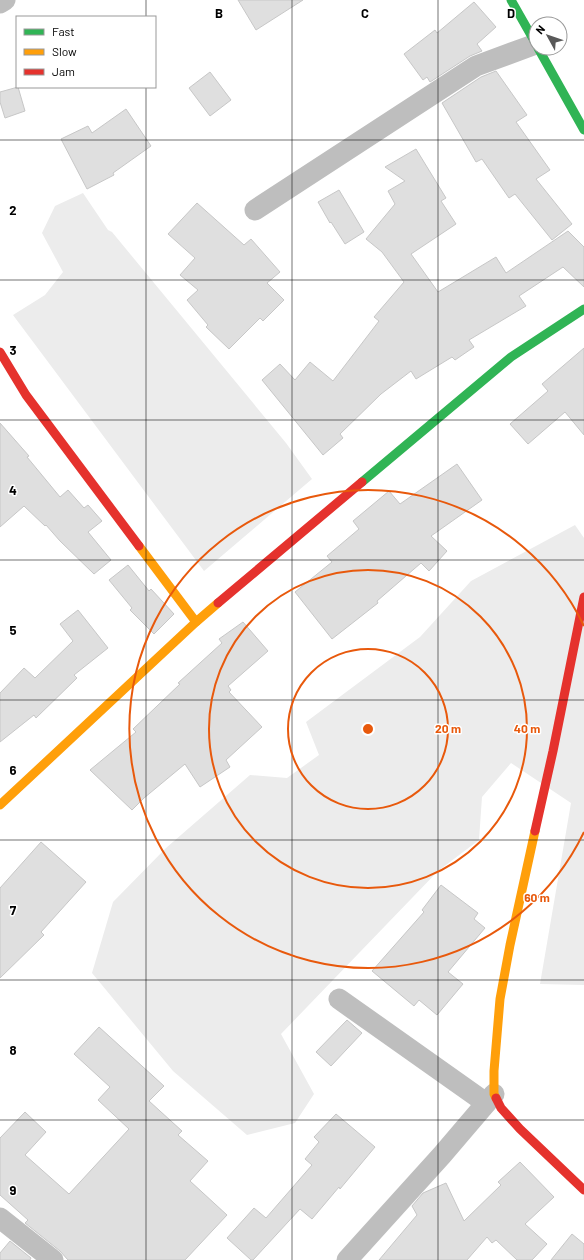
<svg xmlns="http://www.w3.org/2000/svg" width="584" height="1260" font-family="Barlow,sans-serif">
	<style>
		.green { fill: #ececec }
		.building { fill: #dfdfdf; stroke: #c7c7c7 }
		.lines { fill: none; stroke-linecap: round; stroke-linejoin: round }
		.street { stroke: #bebebe; stroke-width: 21 }
		.fast { stroke: #30b455; stroke-width: 9 }
		.slow { stroke: #ff9f0a; stroke-width: 9 }
		.jam { stroke: #e5322d; stroke-width: 9 }
		.grid { fill: none; stroke: #000; stroke-width: 1; stroke-opacity: 0.55 }
		.ring { fill: none; stroke: #e8590c; stroke-width: 2 }
		.grid-label { font-size: 13px; text-anchor: middle; font-weight: bold; fill: #000; stroke: #fff; stroke-width: 3; stroke-linejoin: round; paint-order: stroke }
		.centre { fill: #e8590c; stroke: #fff; stroke-width: 2 }
		.ring-label { font-size: 12px; text-anchor: middle; font-weight: bold; fill: #e8590c; stroke: #fff; stroke-width: 3; stroke-linejoin: round; paint-order: stroke }
	</style>
	<rect width="100%" height="100%" fill="#fff"/>
	<!-- green -->
	<g class="green">
		<polygon points="83,193 108,230 112,232 286,443 312,479 204,571 13,315 45,295 63,272 42,233 55,206"/>
		<polygon points="575,525 584,538 584,985 540,984 571,803 511,763 482,797 479,840 438,871 281,1034 314,1094 295,1123 247,1135 173,1071 92,973 113,902 166,848 250,775 287,778 319,755 306,722 420,637 471,581"/>
	</g>
	<!-- building -->
	<g class="building">
		<polygon points="238,0 303,0 256,30"/>
		<polygon points="474,2 496,27 477,44 482,51 470,56 430,82 427,77 423,80 404,54 435,30 437,33"/>
		<polygon points="496,71 527,115 516,122 550,170 536,179 572,224 552,240 515,194 509,198 482,159 476,162 442,103 481,77"/>
		<polygon points="210,72 231,100 210,116 189,88"/>
		<polygon points="18,87 25,111 5,118 0,102 0,92"/>
		<polygon points="126,109 151,146 113,173 114,175 87,189 61,139 88,126 92,133"/>
		<polygon points="416,149 446,198 441,201 456,224 411,254 438,292 496,257 506,273 568,231 584,247 584,287 563,267 519,296 526,306 469,340 474,347 455,360 452,357 416,379 411,371 381,394 340,434 343,438 323,455 262,380 280,364 295,380 310,362 333,381 379,321 374,317 404,282 382,252 366,239 395,204 388,191 405,181 385,167"/>
		<polygon points="339,190 364,232 345,244 331,222 330,223 318,202"/>
		<polygon points="197,203 244,245 251,239 280,272 267,283 284,300 263,321 260,318 229,349 206,327 208,325 187,300 198,290 180,275 195,258 168,234"/>
		<polygon points="584,348 584,435 565,412 528,444 510,424 548,391 542,384"/>
		<polygon points="0,423 29,456 27,457 60,497 68,490 84,508 88,505 102,521 88,532 111,560 94,574 60,541 46,525 45,526 24,506 0,527"/>
		<polygon points="457,464 482,500 431,536 447,551 429,571 421,563 377,601 378,603 332,639 295,592 332,562 327,556 359,529 353,521 389,491 400,504"/>
		<polygon points="128,565 149,591 151,589 174,614 154,634 130,610 132,608 109,580"/>
		<polygon points="78,610 108,648 74,675 77,678 36,718 34,715 0,742 0,693 24,668 35,678 73,641 60,624"/>
		<polygon points="243,622 268,651 228,686 231,690 229,692 262,727 226,760 230,767 200,787 185,764 144,798 132,810 90,770 136,732 133,729 180,684 178,683 222,643 219,639"/>
		<polygon points="41,842 86,882 41,932 44,935 0,978 0,888"/>
		<polygon points="441,885 478,913 474,919 485,928 448,972 463,984 437,1015 419,1000 414,1006 372,971 424,912 422,910"/>
		<polygon points="347,1020 362,1033 331,1066 316,1052"/>
		<polygon points="99,1027 164,1086 149,1101 182,1131 178,1135 208,1161 190,1181 227,1215 185,1260 68,1260 60,1251 25,1223 28,1220 0,1195 0,1138 25,1112 46,1132 25,1155 69,1194 129,1129 98,1100 110,1087 74,1054"/>
		<polygon points="336,1114 375,1147 340,1189 339,1187 312,1219 300,1209 253,1260 251,1260 227,1238 254,1208 266,1218 312,1165 305,1159 319,1142 314,1137"/>
		<polygon points="520,1162 554,1197 525,1224 547,1244 532,1260 517,1260 496,1240 492,1243 487,1237 467,1260 379,1260 417,1215 412,1206 423,1193 446,1183 464,1221 501,1185 498,1182"/>
		<polygon points="572,1234 584,1244 584,1260 551,1260"/>
		<polygon points="10,1241 31,1258 30,1260 0,1260 0,1253"/>
	</g>
	<g class="lines">
		<!-- street -->
		<g class="street">
			<polyline points="0,3 5,0"/>
			<polyline points="255,210 476,66 536,44"/>
			<polyline points="339,999 486,1103"/>
			<polyline points="0,1218 53,1260"/>
			<polyline points="347,1260 442,1155 494,1094"/>
		</g>
		<!-- fast -->
		<g class="fast">
			<polyline points="511,0 536,44"/>
			<polyline points="538,48 584,130"/>
			<polyline points="362,482 511,357 584,309"/>
		</g>
		<!-- slow -->
		<g class="slow">
			<polyline points="139,546 196,622"/>
			<polyline points="0,805 196,622 218,603"/>
			<polyline points="496,1098 494,1094 494,1071 500,999 510,945 535,831"/>
		</g>
		<!-- jam -->
		<g class="jam">
			<polyline points="0,352 26,395 139,546"/>
			<polyline points="218,603 362,482"/>
			<polyline points="535,831 553,751 584,597"/>
			<polyline points="496,1098 501,1108 520,1129 584,1190"/>
		</g>
	</g>
	<!-- grid -->
	<path class="grid" d="M 146,0 L 146,17M 292,0 L 292,1260M 438,0 L 438,1260M 146,87 L 146,1260M 0,140 L 584,140M 0,280 L 584,280M 0,420 L 584,420M 0,560 L 584,560M 0,700 L 584,700M 0,840 L 584,840M 0,980 L 584,980M 0,1120 L 584,1120"/>
	<!-- distance rings -->
	<g class="ring">
		<circle cx="368" cy="729" r="80"/>
		<circle cx="368" cy="729" r="159"/>
		<path d="M584 832A239 239 0 1 1 584 626"/>
	</g>
	<g class="grid-label">
		<text x="219" y="18">B</text>
		<text x="365" y="18">C</text>
		<text x="511" y="18">D</text>
		<text x="13" y="215">2</text>
		<text x="13" y="355">3</text>
		<text x="13" y="495">4</text>
		<text x="13" y="635">5</text>
		<text x="13" y="775">6</text>
		<text x="13" y="915">7</text>
		<text x="13" y="1055">8</text>
		<text x="13" y="1195">9</text>
	</g>
	<circle cx="368" cy="729" r="6" class="centre"/>
	<g class="ring-label">
		<text x="448" y="733">20 m</text>
		<text x="527" y="733">40 m</text>
		<text x="537" y="902">60 m</text>
	</g>
	<!-- legend -->
	<rect x="16" y="16" width="140" height="72" fill="#ffffff" stroke="#999999"/>
	<rect x="24" y="29" width="20" height="6" fill="#30b455" stroke="#999999"/>
	<text x="52" y="36" font-size="12" fill="#000000">Fast</text>
	<rect x="24" y="49" width="20" height="6" fill="#ff9f0a" stroke="#999999"/>
	<text x="52" y="56" font-size="12" fill="#000000">Slow</text>
	<rect x="24" y="69" width="20" height="6" fill="#e5322d" stroke="#999999"/>
	<text x="52" y="76" font-size="12" fill="#000000">Jam</text>
	<!-- north arrow -->
	<g transform="translate(548 36) rotate(310)"><circle r="19" fill="#ffffff" stroke="#999999"/>
	<path d="M0-3L7 15L0 10L-7 15Z" fill="#595959"/>
	<text y="-6" font-size="11" font-weight="bold" text-anchor="middle" fill="#000000">N</text>
	</g>
</svg>
